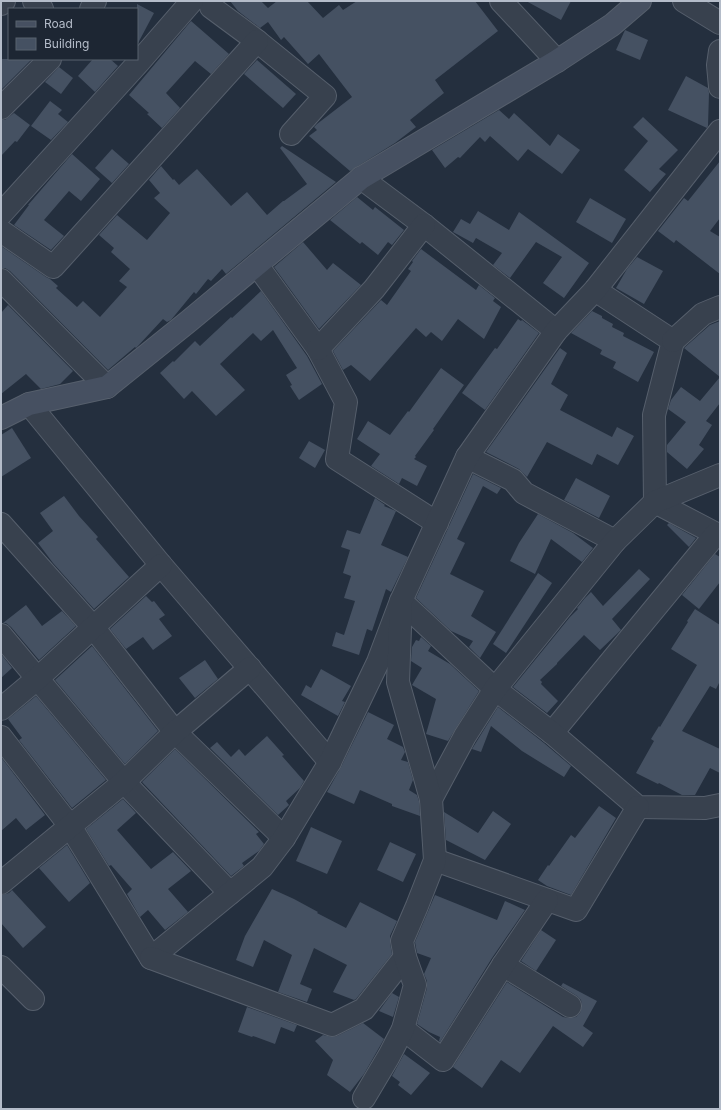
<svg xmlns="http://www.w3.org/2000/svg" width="721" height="1110" font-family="Inter,sans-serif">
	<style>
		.building { fill: #455162 }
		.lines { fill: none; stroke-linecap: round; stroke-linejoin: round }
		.minor-casing { stroke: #565f6c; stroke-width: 24 }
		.secondary-casing { stroke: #565f6c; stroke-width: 24 }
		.minor { stroke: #38414e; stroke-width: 22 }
		.secondary { stroke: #465061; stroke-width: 22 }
	</style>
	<rect width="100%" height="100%" fill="#242f3e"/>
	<!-- building -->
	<g class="building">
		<polygon points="230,1 261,1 268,8 277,1 307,1 323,18 339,5 343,10 357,1 475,1 498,31 435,80 444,93 410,120 416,127 395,143 350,171 309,136 317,130 314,127 317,124 352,97 319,54 308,64 284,37 281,40 268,22 260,28 238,11"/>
		<polygon points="526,1 571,1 561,20"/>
		<polygon points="137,4 154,13 137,45"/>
		<polygon points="191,21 229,54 211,74 195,61 166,93 180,108 162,128 147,114 149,113 129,95"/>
		<polygon points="625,30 648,40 640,60 616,50"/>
		<polygon points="1,59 32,59 1,90"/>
		<polygon points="93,59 110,59 118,66 95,92 78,76"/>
		<polygon points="257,60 296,94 283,108 244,74"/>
		<polygon points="59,67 73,78 61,94 45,82"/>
		<polygon points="686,76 708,88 709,93 708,126 707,128 668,110"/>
		<polygon points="50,101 62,110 58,114 68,122 51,140 31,126"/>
		<polygon points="499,110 509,119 514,113 550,146 558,134 580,150 562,174 528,149 518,161 490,136 485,142 480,137 460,158 458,157 445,168 432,150"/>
		<polygon points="14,113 30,125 17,142 15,141 1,156 1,120 5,120"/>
		<polygon points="643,117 678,150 659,169 666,174 650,192 624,170 648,141 633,127"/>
		<polygon points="282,146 336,182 226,274 222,269 211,281 208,279 196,294 194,292 171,320 167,322 163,319 137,347 136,348 135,347 108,370 10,271 5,268 1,268 1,246 46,277 50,279 58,286 56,288 77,307 83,301 100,317 127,287 119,281 130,269 111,252 114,248 99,235 117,215 147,240 170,213 154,198 160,193 149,180 161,166 173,180 174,179 179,185 197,169 231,206 247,192 267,215 283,201 284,201 307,184 280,148"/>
		<polygon points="112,149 129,164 112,183 95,168"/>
		<polygon points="72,154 100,179 81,201 69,191 44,220 64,236 51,250 14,225 29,205 28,205"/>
		<polygon points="720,161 720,218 710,231 720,237 720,274 676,240 674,243 658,231 684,198 688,201"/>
		<polygon points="357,197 373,210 375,207 404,230 392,245 388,242 378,255 362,242 360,244 330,220"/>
		<polygon points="590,198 626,219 612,243 576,222"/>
		<polygon points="478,211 509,230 519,212 589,263 564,298 543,283 562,257 536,242 510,278 493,265 502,253 476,238 473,243 453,232 461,219 470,224"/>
		<polygon points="303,242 327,270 333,263 361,285 319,329 274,267"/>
		<polygon points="421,249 476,290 479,285 495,298 493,301 501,307 484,339 458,319 442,341 431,332 426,337 416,328 370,381 351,365 343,370 333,351 381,300 387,305 411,271 408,269 413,262 412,261"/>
		<polygon points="637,257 663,271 644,304 616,288 627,269"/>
		<polygon points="261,291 307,356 322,384 299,400 290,386 292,385 286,375 297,368 273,330 261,341 253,333 220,364 245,390 216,416 192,391 184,399 160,373 173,361 174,362 195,341 200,346 231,317 232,318"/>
		<polygon points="8,305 73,371 60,384 41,389 26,374 1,394 1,313"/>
		<polygon points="592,311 602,316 602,318 613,324 612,327 624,333 623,336 654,352 638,382 613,368 616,362 600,354 602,350 571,333"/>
		<polygon points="518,319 521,321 522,320 539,333 485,410 462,393 495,348 497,349"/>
		<polygon points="720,321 720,403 706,421 712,425 699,445 704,449 687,469 667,452 667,445 686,422 668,409 671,400 681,387 700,401 720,377 684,348 710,325"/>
		<polygon points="560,348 567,353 551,384 568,395 560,410 612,437 617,427 634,436 618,465 597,454 592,465 547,442 527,477 519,469 486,452"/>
		<polygon points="441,368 464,385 433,429 434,430 415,456 416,457 414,459 427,466 417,486 402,478 399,484 371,466 380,454 357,439 368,421 390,435 408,411 409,412"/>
		<polygon points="12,428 31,458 1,477 1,435"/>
		<polygon points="309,441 325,450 315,468 299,458"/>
		<polygon points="473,474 501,488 497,494 483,486 457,539 465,543 450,574 484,591 471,616 496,632 480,658 469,647 473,641 451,631 416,598"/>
		<polygon points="576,478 610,496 599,518 564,500"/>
		<polygon points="64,496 79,516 98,537 96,539 129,577 94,609 53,563 38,543 53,531 40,513"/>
		<polygon points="375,498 385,505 384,506 396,511 381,545 408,557 391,592 386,589 372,631 367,629 359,655 332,646 336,632 344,635 355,601 344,598 351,576 343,573 350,550 341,547 347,530 360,534"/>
		<polygon points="538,514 573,533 593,548 582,562 551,539 535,574 510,561 519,543"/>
		<polygon points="669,523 696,538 689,547 667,525"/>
		<polygon points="715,554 720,557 720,582 699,609 682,595"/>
		<polygon points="639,569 650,579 612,619 621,630 600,650 584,635 557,663 557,664 540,680 542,682 541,684 558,701 547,713 513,687 570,617 578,609 577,608 585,598 591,592 603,606"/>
		<polygon points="538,573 552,583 506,653 493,644"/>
		<polygon points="146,596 152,602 154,601 165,615 159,619 172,636 153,650 143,637 126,649 110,629"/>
		<polygon points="26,605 42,626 62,611 76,626 39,660 11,627 6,623 3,623"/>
		<polygon points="695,609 720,625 720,681 716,689 710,686 682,731 720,749 720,773 710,768 695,795 682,795 659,783 658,784 636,773 654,741 651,739 659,726 660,727 697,665 671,649 688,622 687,621"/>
		<polygon points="421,637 431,646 428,651 450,664 479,691 448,741 426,734 436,699 412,685 422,668 411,661 412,647 416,640 419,641"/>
		<polygon points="92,646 158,731 125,764 55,680"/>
		<polygon points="1,654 12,668 1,678"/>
		<polygon points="205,660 218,679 195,698 179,678"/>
		<polygon points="321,669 351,686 342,701 345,702 338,716 301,695 306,685 311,688"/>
		<polygon points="36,696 106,780 72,808 19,740 22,738 8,719"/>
		<polygon points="498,707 544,743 571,766 564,777 522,751 491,726 481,752 472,749"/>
		<polygon points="368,712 394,725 387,739 403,747 405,752 401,760 408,762 413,780 409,790 417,795 419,801 420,816 392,806 392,804 360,790 354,804 327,792 341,767"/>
		<polygon points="267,736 284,755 282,756 304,781 300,788 286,801 289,805 278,815 210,748 217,742 231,757 239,749 245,756"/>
		<polygon points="175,749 259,832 256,834 264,844 259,851 242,863 244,866 231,876 142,782"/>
		<polygon points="1,757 45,815 26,830 16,818 1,831"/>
		<polygon points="123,799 136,813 117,830 151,869 173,852 191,871 168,889 188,912 165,930 148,910 140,917 127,894 132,889 111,865 109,866 86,829"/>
		<polygon points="599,806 616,818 571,895 547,886 538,880 548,865 549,866 571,835 575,838"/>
		<polygon points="493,811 511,824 485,860 446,840 444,812 478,833"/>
		<polygon points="311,827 342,841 327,874 296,861"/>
		<polygon points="390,842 416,854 403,882 377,870"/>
		<polygon points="67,845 90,883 69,902 39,868"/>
		<polygon points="272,889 294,899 318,912 317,913 346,928 360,902 397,921 390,936 390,943 392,954 356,999 354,1000 333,992 347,965 314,948 300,984 312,989 307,1002 278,992 292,955 264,940 253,967 236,960 245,936"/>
		<polygon points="12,890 46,927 23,948 1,923 1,895 9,893"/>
		<polygon points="435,895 497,920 505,901 525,910 492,958 440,1042 439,1041 440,1037 429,1032 417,1024 427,988 427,981 424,974 431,958 417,953 415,942"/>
		<polygon points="541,930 556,940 536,971 521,961"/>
		<polygon points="507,982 563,1017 569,1018 576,1017 580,1013 582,1006 581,1000 577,996 561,986 563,983 597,1001 583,1026 593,1033 583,1047 553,1026 520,1073 501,1060 482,1088 453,1067"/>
		<polygon points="392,993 399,997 393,1017 379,1011"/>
		<polygon points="247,1007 297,1025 294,1032 281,1027 275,1044 253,1036 252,1037 238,1032"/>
		<polygon points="363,1023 384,1039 364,1074 350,1092 327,1075 333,1060 315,1041 323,1035 332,1037 337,1036"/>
		<polygon points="404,1054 430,1073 411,1095 398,1085 400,1082 392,1076"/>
	</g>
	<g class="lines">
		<!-- minor casing -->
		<g class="minor-casing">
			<g id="minor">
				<polyline points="34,1 42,9"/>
				<polyline points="501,1 557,61"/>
				<polyline points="684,1 720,23"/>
				<polyline points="1,4 4,1"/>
				<polyline points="211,7 257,41 325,96 291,134"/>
				<polyline points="91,9 95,1"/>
				<polyline points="720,51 718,65 720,87"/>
				<polyline points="1,108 50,59"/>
				<polyline points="361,178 424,225 556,331"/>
				<polyline points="1,214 139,62 192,1"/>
				<polyline points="1,231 53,267 257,41"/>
				<polyline points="257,265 318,349 346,402 337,459 437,523"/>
				<polyline points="1,280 107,387"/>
				<polyline points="595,290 673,341 654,415 655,502 720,536"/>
				<polyline points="673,341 703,314 720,307"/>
				<polyline points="318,349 374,289 424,225"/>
				<polyline points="29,404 161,565 330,762"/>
				<polyline points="467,457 513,480 524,493 615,541"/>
				<polyline points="1,524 93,627 175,732 284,838"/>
				<polyline points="1,635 124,782 230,893"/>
				<polyline points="1,709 38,678 161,565"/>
				<polyline points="552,733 716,534"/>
				<polyline points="1,737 70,826 151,958 262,867 284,838 330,762 378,662 401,601 495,689 552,733 638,807 705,808 720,805"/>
				<polyline points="431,799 465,736 495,689 615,541 655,502 720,475"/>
				<polyline points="435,860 576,910 638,807"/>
				<polyline points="1,883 124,782 175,732 250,668"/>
				<polyline points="151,958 332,1025 364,1009 405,957"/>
				<polyline points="503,965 570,1006"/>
				<polyline points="1,967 33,999"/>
				<polyline points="403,1029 443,1060 503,965 547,900"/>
				<polyline points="364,1098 389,1056 403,1029 415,985 405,957 402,941 417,906 435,860 431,799 398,682 401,601 467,457 556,331 595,290 720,131"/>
			</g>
		</g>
		<!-- secondary casing -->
		<g class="secondary-casing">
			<polyline id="secondary" points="1,418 29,404 107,387 189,321 361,178 557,61 612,25 640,1"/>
		</g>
		<!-- minor -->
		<use href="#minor" class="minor"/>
		<!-- secondary -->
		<use href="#secondary" class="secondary"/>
	</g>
	<!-- border -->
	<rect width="721" height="1110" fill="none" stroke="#b4bcc9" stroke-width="4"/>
	<!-- legend -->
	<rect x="8" y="8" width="130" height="52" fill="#1d2633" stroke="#59626f"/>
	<rect x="16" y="21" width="20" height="6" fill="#465061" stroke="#59626f"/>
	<text x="44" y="28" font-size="12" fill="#b4bcc9">Road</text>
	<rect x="16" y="38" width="20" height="12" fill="#455162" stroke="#59626f"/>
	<text x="44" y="48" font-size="12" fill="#b4bcc9">Building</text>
</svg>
